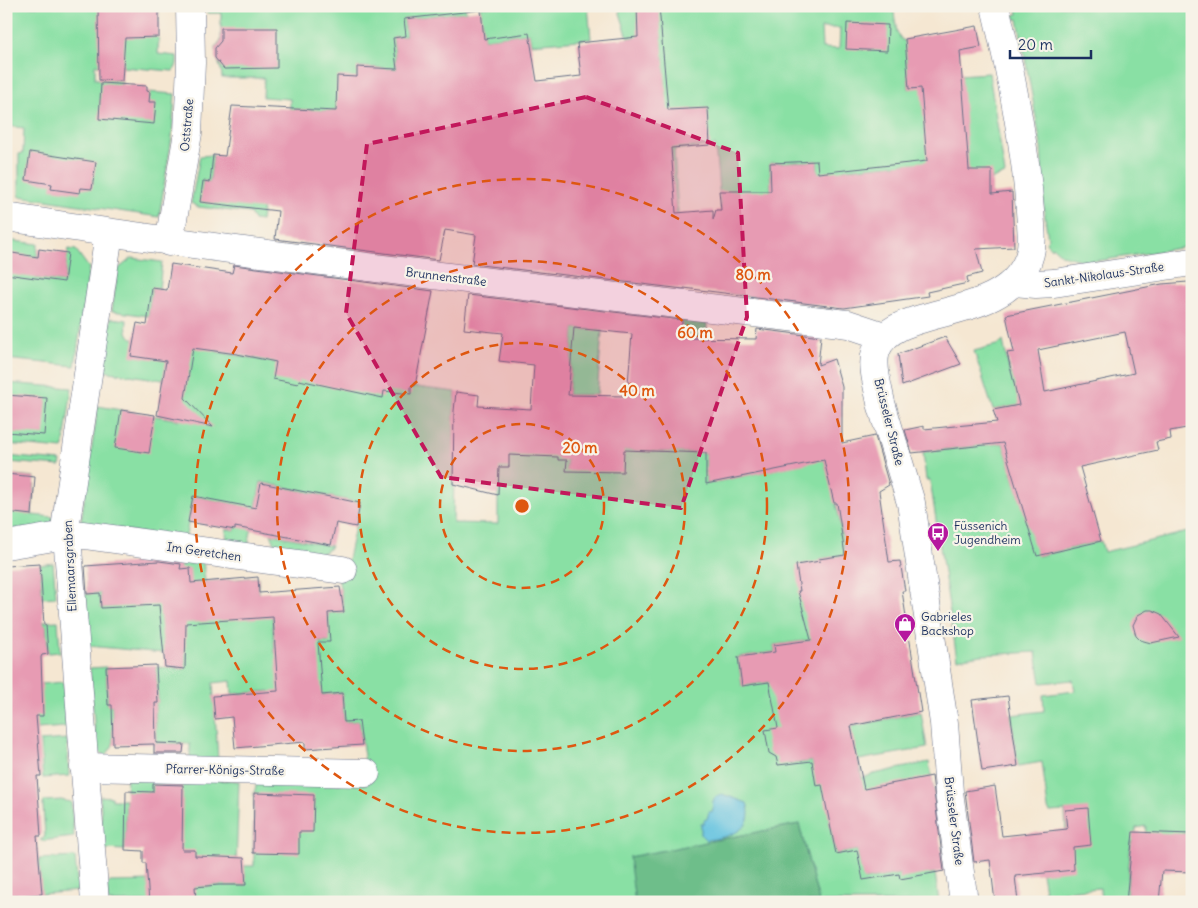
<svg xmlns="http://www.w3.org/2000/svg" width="1198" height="908" font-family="Delius,sans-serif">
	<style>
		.green { fill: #89e0a4; stroke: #528881; fill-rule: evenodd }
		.forest { fill: #6ebe8a; stroke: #447674 }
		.water { fill: #62c2e0; stroke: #3e789f }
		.building { fill: #e79bb3; fill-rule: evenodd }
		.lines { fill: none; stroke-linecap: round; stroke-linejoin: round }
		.minor-casing { stroke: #676f87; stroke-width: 29 }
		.minor { stroke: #fff; stroke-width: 28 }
		.marked { fill: #c2185b; fill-opacity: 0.2; stroke: #c2185b; stroke-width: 4; stroke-dasharray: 10 6; stroke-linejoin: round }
		.ring { fill: none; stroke: #de5710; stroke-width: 2.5; stroke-dasharray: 9 6 }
		.labels { text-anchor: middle; stroke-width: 4.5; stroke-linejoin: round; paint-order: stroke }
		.street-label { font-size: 12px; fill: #1b2f5e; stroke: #f7f3e8 }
		.poi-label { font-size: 12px; fill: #1b2f5e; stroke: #f7f3e8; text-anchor: start }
		.centre { fill: #de5710; stroke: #f7f3e8; stroke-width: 2.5 }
		.ring-label { font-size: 15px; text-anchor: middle; font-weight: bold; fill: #de5710; stroke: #f7f3e8; stroke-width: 4.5; stroke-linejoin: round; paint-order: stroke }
	</style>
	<rect width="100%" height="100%" fill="#f7f3e8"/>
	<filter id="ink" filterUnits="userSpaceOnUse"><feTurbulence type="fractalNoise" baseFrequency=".02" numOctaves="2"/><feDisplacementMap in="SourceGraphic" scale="10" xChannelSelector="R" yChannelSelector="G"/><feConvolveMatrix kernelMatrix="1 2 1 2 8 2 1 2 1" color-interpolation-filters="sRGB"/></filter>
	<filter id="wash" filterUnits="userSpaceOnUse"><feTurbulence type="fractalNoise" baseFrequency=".0096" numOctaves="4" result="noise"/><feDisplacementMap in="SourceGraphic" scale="20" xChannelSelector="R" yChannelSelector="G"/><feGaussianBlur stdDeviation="1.12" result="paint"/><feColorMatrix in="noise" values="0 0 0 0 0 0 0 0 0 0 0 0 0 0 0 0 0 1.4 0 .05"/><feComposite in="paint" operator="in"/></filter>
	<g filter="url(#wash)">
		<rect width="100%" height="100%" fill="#f5e7d2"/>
		<!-- green -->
		<g class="green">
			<path d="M 6,6 L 159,6 L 158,54 L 177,56 C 177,61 178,66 173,71 L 95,65 L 95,79 L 122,80 L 121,90 L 175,94 L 172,137 L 159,217 L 19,196 L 19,154 L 23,153 L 24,128 L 6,126 Z"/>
			<path d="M 207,6 L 465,6 L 466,12 L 404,19 L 406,36 L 393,38 L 398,79 L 396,69 L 358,67 L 355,112 L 290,109 L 290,99 L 263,97 L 264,78 L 222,78 C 222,65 215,60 215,48 L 221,40 L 221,13 L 207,13 Z"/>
			<polygon points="480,6 588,6 591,39 531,44 529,33 484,39"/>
			<path d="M 619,6 L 893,6 L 897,33 L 902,40 L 906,41 L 909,89 L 959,75 L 989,73 L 1005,174 L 992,179 L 992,181 L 961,182 L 915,163 L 846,169 L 844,170 L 845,194 L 819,188 L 817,161 L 770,163 L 771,191 L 749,231 L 754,297 L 730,294 L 728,293 L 715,145 L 674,150 L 678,213 L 676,214 L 661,36 L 628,38 L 620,13 ZM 821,28 L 840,28 L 839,49 L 822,48 Z"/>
			<polygon points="1016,6 1192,6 1192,246 1104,260 1084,261 1062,255 1053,247 1051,249 1046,242 1048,239 1044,210 1041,145 1018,19 1015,19 1014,15 1018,14"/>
			<polygon points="270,148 261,221 254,220 250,213 198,207 191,203 200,156 213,155 210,182 203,181 201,202"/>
			<polygon points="6,240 38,244 35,278 64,282 68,249 76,250 89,268 75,366 6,359"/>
			<polygon points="132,258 162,262 159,289 152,289 148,316 112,311 118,269"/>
			<path d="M 111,318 L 127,320 C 126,329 126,335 134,340 L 183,328 L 218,352 L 392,384 L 456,392 L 454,411 L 454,447 L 509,455 L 559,451 L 567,460 L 566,470 L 624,450 L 706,453 L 706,484 L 824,459 L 839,516 L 844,548 L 873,551 L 819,559 L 826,638 L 774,645 L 775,652 L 738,657 L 742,686 L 812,676 L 788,765 L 812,761 L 813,767 L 840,729 L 921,712 L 927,748 L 858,760 L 862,778 L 874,774 L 929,762 L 935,798 L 829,818 L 836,854 L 857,850 L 864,880 L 899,874 L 935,873 L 939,902 L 819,902 L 799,824 L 630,857 L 635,902 L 196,902 L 195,887 L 218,885 L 246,885 L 244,866 L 254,866 L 254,853 L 253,853 L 254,793 L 257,783 L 368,784 L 359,721 L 344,722 L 342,693 L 303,696 L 273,720 L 270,691 L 232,694 L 231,681 L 213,683 L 218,760 L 190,759 L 190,744 L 156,743 L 155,703 L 158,702 L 156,667 L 185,669 L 185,655 L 89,646 L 85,594 L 100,593 L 101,608 L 133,605 L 173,569 L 170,553 L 203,558 L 205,582 L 258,577 L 261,616 L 272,615 L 275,653 L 291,652 L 290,644 L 329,642 L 328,613 L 344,612 L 338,575 L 347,564 L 360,503 L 261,482 L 247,551 L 227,548 L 226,529 L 235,530 L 239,505 L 193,496 L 185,541 L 81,522 L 98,406 L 179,420 L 182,403 L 164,376 L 163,380 L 103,371 ZM 454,472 L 498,472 L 498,524 L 453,523 Z"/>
			<polygon points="574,328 602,331 597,395 568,395"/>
			<polygon points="1003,341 1010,374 1019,373 1026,404 993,410 974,351 1000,344"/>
			<polygon points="6,383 72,388 63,449 6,444"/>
			<polygon points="1003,443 1038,556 1101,541 1104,552 1192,531 1192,834 1184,833 1184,836 1145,842 1146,826 1136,828 1135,842 1131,842 1126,902 1101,902 1100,888 1064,891 1065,902 1042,902 1041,894 1045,891 1042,873 1067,848 1065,811 1050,812 1048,809 1042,762 1018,766 1011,715 1044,711 1043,695 1075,691 1073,680 1041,683 1036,652 981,655 957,659 930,480 926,480 923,452"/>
			<polygon points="6,456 61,461 60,466 8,462"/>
			<polygon points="6,474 35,477 32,515 53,517 52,525 6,536"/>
			<polygon points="271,534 331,546 328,550 319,554 280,549 275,544"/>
			<polygon points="53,563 56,597 42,598 40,565"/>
			<polygon points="58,621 60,652 48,653 46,625 40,625 40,622"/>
			<polygon points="106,667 108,705 112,705 113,745 105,757 96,748 90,668"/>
			<polygon points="63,682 66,727 6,731 41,684"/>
			<polygon points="67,739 69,776 43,778 40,741"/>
			<polygon points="127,778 239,781 236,866 162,850 126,791"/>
			<polygon points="100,796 112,797 112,800 126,800 125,850 104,849"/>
			<polygon points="61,800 71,802 74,837 41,841 41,839 44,838 45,835 43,805 44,801"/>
			<polygon points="75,857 78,891 41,894 39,859"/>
			<polygon points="154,881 149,902 108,902 107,885 110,882"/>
		</g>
		<!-- forest -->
		<g class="forest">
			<polygon points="682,319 707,321 706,382 678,382"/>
			<polygon points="799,824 819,902 635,902 629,857"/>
		</g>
		<!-- water -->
		<path class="water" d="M 722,794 L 747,803 C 757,831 726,838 706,840 L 701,835 L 701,824 L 704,824 L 704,820 L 707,819 L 709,812 L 713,811 C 712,803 712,796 722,794 Z"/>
		<g id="blocks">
			<!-- building -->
			<g class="building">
				<polygon points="98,6 159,6 159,37 125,38 122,81 99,80"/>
				<polygon points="637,6 659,6 668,110 708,108 710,145 671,148 676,213 713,210 713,220 716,210 721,210 719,191 771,191 770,163 817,161 818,173 927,161 921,88 909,89 905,39 977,26 981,47 960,51 969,170 992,170 992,194 1012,192 1014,247 976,249 982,273 967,277 968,283 927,292 928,296 844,308 684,288 684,289 472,264 476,235 445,230 439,260 275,239 278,211 200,202 203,181 210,182 213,155 225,156 232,106 336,111 337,76 357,77 357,67 397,69 393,38 406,36 404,19 481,10 484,39 529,33 537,81 581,76 577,43 638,37"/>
				<polygon points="847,23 888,25 887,51 846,49"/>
				<polygon points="221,28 277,28 277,68 224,69 215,58 215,48 221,41"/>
				<polygon points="101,83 147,86 147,91 150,92 149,102 156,102 154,124 99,119"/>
				<polygon points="30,152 96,162 92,189 81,188 80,193 51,189 52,184 26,180"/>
				<polygon points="39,249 68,253 64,282 6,274 6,252 38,257"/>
				<polygon points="171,264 232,273 234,265 433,291 415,386 411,386 411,394 384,391 383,398 299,380 298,384 273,379 276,362 237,354 193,348 185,398 213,427 157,415 166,361 131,356 137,323 147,325 152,288 167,290"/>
				<path d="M 1188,282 L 1192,321 L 1187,322 L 1192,344 L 1192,427 L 1170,431 L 1171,439 L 1156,442 L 1158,450 L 1080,467 L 1101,541 L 1037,556 L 1003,443 L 912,453 L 905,430 L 924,426 L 924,429 L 997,422 L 993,410 L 1019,405 L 1007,353 L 1014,352 L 1006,315 L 1162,284 ZM 1125,332 L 1134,373 L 1045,392 L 1038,350 Z"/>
				<path d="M 468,295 L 682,320 L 681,338 L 756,339 L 757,329 L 821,337 L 818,365 L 834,359 L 842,387 L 842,443 L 875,436 L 889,485 L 879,491 L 889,562 L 900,561 L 905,591 L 902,591 L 921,712 L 851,726 L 864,789 L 932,776 L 944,871 L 900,879 L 899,874 L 863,880 L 857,850 L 836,854 L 822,785 L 816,786 L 812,761 L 778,765 L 776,757 L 769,753 L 765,730 L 778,728 L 769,682 L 742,686 L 738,657 L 775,652 L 774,645 L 811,640 L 798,591 L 800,591 L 796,565 L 820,561 L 819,559 L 845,555 L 837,503 L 834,503 L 824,460 L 706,484 L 706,453 L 624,450 L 623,472 L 566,471 L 567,460 L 558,460 L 558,457 L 509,455 L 509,467 L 499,467 L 498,495 L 453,484 L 454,411 L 456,392 L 479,395 L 478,406 L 531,409 L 534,365 L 499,361 L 503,333 L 464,329 ZM 574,328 L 632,334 L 627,396 L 568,395 Z"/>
				<polygon points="945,337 961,364 902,386 898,354"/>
				<polygon points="6,395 47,398 44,435 6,432"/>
				<polygon points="121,410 155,415 149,453 115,448"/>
				<polygon points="6,474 35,477 32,515 6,512"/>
				<polygon points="261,483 360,503 356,527 336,523 331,545 235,527 235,530 188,522 193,496 256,508"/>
				<polygon points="159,561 181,564 180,569 190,568 191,583 258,577 259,593 340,587 344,612 328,613 330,642 318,642 322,695 342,693 344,722 359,721 362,745 305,749 305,742 235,748 232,717 215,719 213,696 278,691 273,617 186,623 185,669 165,667 159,605 101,608 100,593 87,594 85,566"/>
				<polygon points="40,564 44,625 46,625 48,654 42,655 41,657 43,716 36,716 41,776 37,776 41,836 37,836 42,894 6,897 6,566"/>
				<polygon points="1147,610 1152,610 1161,614 1179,637 1151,643 1140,640 1136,636 1133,625 1138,615"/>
				<polygon points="156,665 158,703 155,703 156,743 184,744 183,753 154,753 154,744 113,745 112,705 108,705 106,667"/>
				<polygon points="1008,696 1018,766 982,771 972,700"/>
				<polygon points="153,784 183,785 182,850 195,850 195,856 244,858 246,885 218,885 195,887 196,902 149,902 146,863 143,863 143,851 125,850 126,791 153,792"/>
				<polygon points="995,786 1002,836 1067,829 1065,810 1088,808 1091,845 1073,847 1074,870 1015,876 1018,902 995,902 990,860 974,862 965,791"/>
				<polygon points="254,793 314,795 313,832 299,832 299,854 253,853"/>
				<polygon points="1133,832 1192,834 1192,872 1162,871 1159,902 1126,902"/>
			</g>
		</g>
	</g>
	<g filter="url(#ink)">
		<use href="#blocks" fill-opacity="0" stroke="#676f87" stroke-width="1"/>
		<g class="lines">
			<!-- minor casing -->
			<g class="minor-casing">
				<g id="minor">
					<path d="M 6,217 C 286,260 567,291 848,324 L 884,336"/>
					<polyline points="169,242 188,133 191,63 190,6"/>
					<polyline points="1015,282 1036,284 1054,283 1192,262"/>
					<polyline points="6,545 66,535 84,535 343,570"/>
					<polyline points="84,767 366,773"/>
					<polyline points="95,902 66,522 109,233"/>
					<path d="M 964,902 L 949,792 L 944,723 L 911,503 L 881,403 C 878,387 871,366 876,351 C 892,302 1002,325 1028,260 C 1034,245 1031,227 1030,211 C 1025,143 1011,73 995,6"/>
				</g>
			</g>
			<!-- minor -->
			<use href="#minor" class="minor"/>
		</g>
	</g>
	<!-- marked area -->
	<path class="marked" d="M 586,97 L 738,153 L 747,317 L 681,508 L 441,477 L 346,313 L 367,144 Z"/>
	<!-- distance rings -->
	<g class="ring">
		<circle cx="522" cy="506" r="82"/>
		<circle cx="522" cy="506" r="163"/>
		<circle cx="522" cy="506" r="245"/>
		<circle cx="522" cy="506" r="327"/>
	</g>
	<!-- icons -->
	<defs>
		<g id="bus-pin" transform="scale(1.125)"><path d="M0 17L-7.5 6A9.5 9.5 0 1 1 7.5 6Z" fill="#b5179e" stroke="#f7f3e8"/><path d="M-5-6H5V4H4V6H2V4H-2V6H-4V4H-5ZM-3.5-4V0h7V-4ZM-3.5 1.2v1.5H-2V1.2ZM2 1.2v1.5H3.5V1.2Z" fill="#fff"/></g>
		<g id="shop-pin" transform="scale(1.125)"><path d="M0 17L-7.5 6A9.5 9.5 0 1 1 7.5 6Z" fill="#b5179e" stroke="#f7f3e8"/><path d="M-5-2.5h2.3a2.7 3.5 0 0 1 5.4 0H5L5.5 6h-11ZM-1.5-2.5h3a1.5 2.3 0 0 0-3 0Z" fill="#fff"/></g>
	</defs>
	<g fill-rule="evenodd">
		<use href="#bus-pin" x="938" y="533"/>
		<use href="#shop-pin" x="905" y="624"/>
	</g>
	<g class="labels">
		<!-- street labels -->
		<g class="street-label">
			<text transform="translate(187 125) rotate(-85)" y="4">Oststraße</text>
			<text transform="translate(1104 275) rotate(-8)" y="4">Sankt-Nikolaus-Straße</text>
			<text transform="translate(446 277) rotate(7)" y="4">Brunnenstraße</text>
			<text transform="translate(889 422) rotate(76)" y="4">Brüsseler Straße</text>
			<text transform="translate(204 552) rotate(8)" y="4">Im Geretchen</text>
			<text transform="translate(70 566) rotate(-93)" y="4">Ellemaarsgraben</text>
			<text transform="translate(225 770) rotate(1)" y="4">Pfarrer-Königs-Straße</text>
			<text transform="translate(954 821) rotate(83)" y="4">Brüsseler Straße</text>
		</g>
		<!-- poi labels -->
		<g class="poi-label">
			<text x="954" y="530">Füssenich<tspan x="954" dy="14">Jugendheim</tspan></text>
			<text x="921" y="621">Gabrieles<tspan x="921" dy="14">Backshop</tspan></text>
		</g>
	</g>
	<circle cx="522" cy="506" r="8" class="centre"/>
	<g class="ring-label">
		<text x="753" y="280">80 m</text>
		<text x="695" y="338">60 m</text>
		<text x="637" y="396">40 m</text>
		<text x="580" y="453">20 m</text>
	</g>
	<!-- margin -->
	<rect width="1198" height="908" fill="none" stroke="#f7f3e8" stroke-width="25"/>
	<!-- scale -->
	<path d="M1010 50v8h81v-8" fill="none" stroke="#1b2f5e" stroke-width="2.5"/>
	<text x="1018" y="50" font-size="15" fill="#1b2f5e" stroke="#f7f3e8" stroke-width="4" paint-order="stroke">20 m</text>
</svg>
